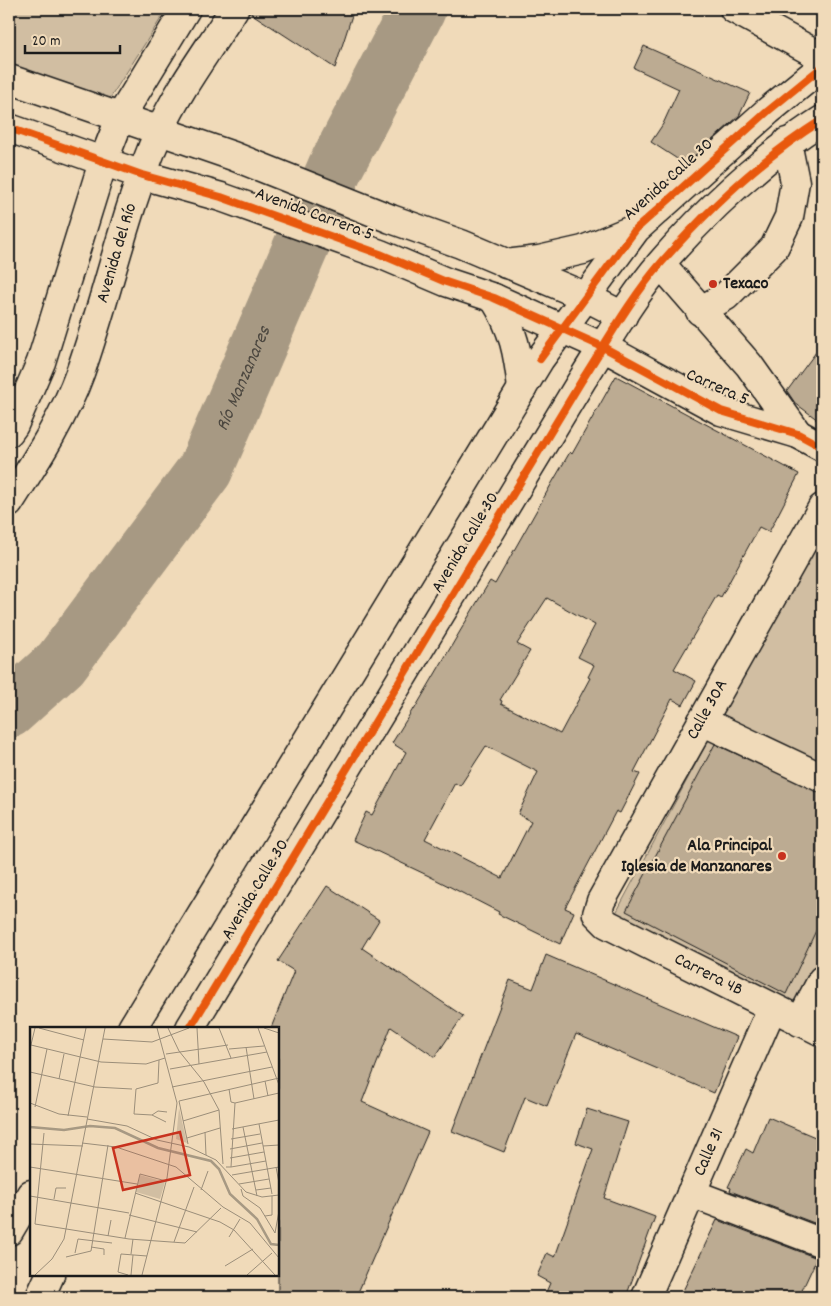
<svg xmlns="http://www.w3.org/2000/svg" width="831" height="1306" viewBox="0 0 831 1306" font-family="Dekko,sans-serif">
<rect width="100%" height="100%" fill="#f0dab9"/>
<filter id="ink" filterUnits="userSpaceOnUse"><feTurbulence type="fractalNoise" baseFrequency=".02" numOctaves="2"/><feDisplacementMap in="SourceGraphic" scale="10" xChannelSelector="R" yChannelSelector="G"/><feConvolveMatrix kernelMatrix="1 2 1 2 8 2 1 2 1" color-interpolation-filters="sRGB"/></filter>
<g filter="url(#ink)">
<g fill="#d1bea2" stroke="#766d5f">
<path d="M9,9H167L107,103L9,69Z"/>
<path d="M822,527V1018L616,913Z"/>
</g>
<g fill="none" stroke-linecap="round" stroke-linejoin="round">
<path stroke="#a79983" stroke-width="56" id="s1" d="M9,710L61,663L205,470L335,168L418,9"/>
</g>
<g fill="#bcab92" stroke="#1c1c1c" fill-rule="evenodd">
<path d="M249,9H354L335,68L249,12Z"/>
<path d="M644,46L750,93L739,116L711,141L708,140L702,149L685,164L651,142L663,124L679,89L634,68Z"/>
<path d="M822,344V423L795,403L787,391Z"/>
<path d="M616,376L799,474L769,532L759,527L721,597L717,595L674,669L696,681L683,705L672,699L634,772L640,774L620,813L616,811L565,908L574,912L560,944L498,914L499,912L429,876L353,840L366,812L372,815L406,752L392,743L413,709L414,710L476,604L490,581L495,584L552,483L570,452L572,454ZM547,598L595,625L578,657L594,665L588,677L590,678L560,734L501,704L502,701L500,700L530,651L517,644ZM486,746L538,772L518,814L531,821L502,878L425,839L455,783L460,786Z"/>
<path d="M715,744L822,793V918L786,994L626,911Z"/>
<path d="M327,886L379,920L362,948L463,1016L435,1057L391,1027L362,1102L428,1132L356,1297H278V1028H271L294,971L278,961Z"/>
<path d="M546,955L737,1037L714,1093L576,1034L547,1106L525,1097L504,1152L452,1131L510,980L533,989Z"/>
<path d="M587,1109L628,1122L604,1198L655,1217L626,1297H544L550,1283L537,1276L547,1253L555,1257L593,1149L576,1143Z"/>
<path d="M768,1117L822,1140V1226L730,1191L731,1188L728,1187L746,1149L753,1153Z"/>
<path d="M717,1220L817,1258L799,1297H680Z"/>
</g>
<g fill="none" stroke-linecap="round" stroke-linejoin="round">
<g stroke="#1c1c1c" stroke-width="31">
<g id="minor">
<path d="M734,9L822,57"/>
<path d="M9,79L233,156L391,219L461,244L584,296L623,316"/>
<path d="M9,128L142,175L221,197L380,254L446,282L494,298L603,347L721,411L798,434L822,447"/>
<path d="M661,264L749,365L798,434"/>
<path d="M700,311L726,296L774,248L789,217L795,182L787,142"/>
<path id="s2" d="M822,508L601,901L597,914L607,924L822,1032"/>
<path d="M702,721L822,778"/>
<path d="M800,1022L822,980"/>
<path d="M691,1193L822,1243"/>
<path id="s3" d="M646,1297L772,1008"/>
</g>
</g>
<g stroke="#1c1c1c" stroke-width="31">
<g id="major">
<path d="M506,264L539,260L583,250L634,229"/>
<path d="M494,298C514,330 518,353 522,389"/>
<path d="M9,432L14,425L41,362L103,162L121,116L186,9"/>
<path id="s4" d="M9,503C35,462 63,420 80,373C108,294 125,209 159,132C179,88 209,49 234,9"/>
<path d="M132,1028L540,359L636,229L768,111L822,67"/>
<path d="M190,1028L582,380C607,341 631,298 661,263C708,209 762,158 822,120"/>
<path d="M9,1231L31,1194"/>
<path d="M40,1297L50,1275"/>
</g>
</g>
<use href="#minor" stroke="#f0dab9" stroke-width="28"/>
<use href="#major" stroke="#f0dab9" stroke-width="28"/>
<g stroke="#f0dab9" stroke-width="11">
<g id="cycleway">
<path d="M9,128L142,175L221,197L380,254L446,282L494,298L603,347L721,411L798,434L822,447"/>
<path d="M540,359L636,229L768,111L822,67"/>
<path d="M190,1028L582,380C607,341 631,298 661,263C708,209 762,158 822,120"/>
</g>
</g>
<use href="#cycleway" stroke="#e8590c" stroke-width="8"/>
</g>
</g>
<g fill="#c8321e" stroke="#f0dab9" stroke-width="2">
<circle cx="713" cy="284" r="5"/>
<circle cx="782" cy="856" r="5"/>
</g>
<g text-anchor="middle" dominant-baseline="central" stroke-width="4.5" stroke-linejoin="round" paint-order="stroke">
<g font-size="18" fill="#1c1c1c" stroke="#f0dab9">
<text transform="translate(669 180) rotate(-42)">Avenida Calle 30</text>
<text transform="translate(314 215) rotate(20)">Avenida Carrera 5</text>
<text stroke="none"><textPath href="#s4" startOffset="274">Avenida del Río</textPath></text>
<text transform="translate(717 388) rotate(24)">Carrera 5</text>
<text transform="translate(466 543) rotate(-59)">Avenida Calle 30</text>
<text transform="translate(708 710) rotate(-61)">Calle 30A</text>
<text transform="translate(256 890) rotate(-59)">Avenida Calle 30</text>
<text stroke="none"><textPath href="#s2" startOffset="592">Carrera 4B</textPath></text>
<text stroke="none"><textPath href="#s3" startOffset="158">Calle 31</textPath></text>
</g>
<g font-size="18" font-weight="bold" fill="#1c1c1c" stroke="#f0dab9" text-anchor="start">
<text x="723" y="284">Texaco</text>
<text x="772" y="846" text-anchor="end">Ala Principal<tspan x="772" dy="21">Iglesia de Manzanares</tspan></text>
</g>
<g font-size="19" font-style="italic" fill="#4d4840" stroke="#f0dab9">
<text stroke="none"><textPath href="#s1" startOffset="410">Río Manzanares</textPath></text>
</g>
</g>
<g transform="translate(30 1027)">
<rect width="249" height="249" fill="#f0dab9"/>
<path d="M149,81L157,116L146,112ZM110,148L135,155L130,172L106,165Z" fill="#d1bea2"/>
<path fill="none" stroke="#a79983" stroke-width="2.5" d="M0,100L34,103L60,99L85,101L128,121L181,134L189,142L200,167L227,192L241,217L249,218"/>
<path fill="none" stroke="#9b8e7a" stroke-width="1" d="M9,1L54,13M138,1L149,24L174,55L189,83L193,137M167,1L169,37M189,1L201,31M228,1L249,58M234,1L249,6M73,12L122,15L159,1M1,18L71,35L116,37L135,31M216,20L224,72M0,22L5,1M199,22L234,19M136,27L198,18M129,33L128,56L106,62L104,87L122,88L136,95M140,42L237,25M0,45L65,60L102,62M29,52L34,27M235,54L238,69M142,60L242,40M199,62L201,75L205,76L249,66M149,74L249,51M149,74L158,117M0,76L29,87L57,90M5,80L17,22M122,88L128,84L137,85M38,89L56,1M57,92L97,99L127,113L159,120L186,133L216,165L232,170L249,168M153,94L189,83M229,97L242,167M213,100L227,169M202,102L249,93M175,105L176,128M14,106L5,197L99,212L155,216L191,181M157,111L190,101M201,112L230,107M52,116L86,120L146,140L193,180L220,196L249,231M0,117L53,119M233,119L249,118M200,122L232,116M200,131L234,125M0,140L107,157M196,140H201L205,76M201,140L236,134M246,140L249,156M202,148L249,140M209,157L239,152M211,162L213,169L230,181L245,206L249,184M171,163L178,144M226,163L241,161M105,166L190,195L204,203L245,248M0,169L99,186M24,172L26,161H36M99,188L167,205M235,189L242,188V169M78,209L81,193M199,210L210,192M95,211L110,147L136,154M144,215L164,160M61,220L74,222V228M45,226L48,212L82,216M101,227L103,212M36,230L61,224L78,118M195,239L223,222M5,248L22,232L34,212L75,1M98,248L88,245L91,227L117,229M101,248L103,228M112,248L137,151L147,76L127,1M217,248L242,226"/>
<path fill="#c8321e" fill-opacity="0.15" stroke="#c8321e" stroke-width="2.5" d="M150,105L160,148L93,163L83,121Z"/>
<rect width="249" height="249" fill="none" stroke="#1c1c1c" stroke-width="2.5"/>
</g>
<rect width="831" height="1306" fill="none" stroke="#f0dab9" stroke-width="30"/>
<rect x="15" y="15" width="801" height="1276" fill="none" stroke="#1c1c1c" stroke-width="2" filter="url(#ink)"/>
<path d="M25 45v8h95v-8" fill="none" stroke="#1c1c1c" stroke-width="2.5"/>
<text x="32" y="45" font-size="15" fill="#1c1c1c" stroke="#f0dab9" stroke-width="4" paint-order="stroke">20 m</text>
</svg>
